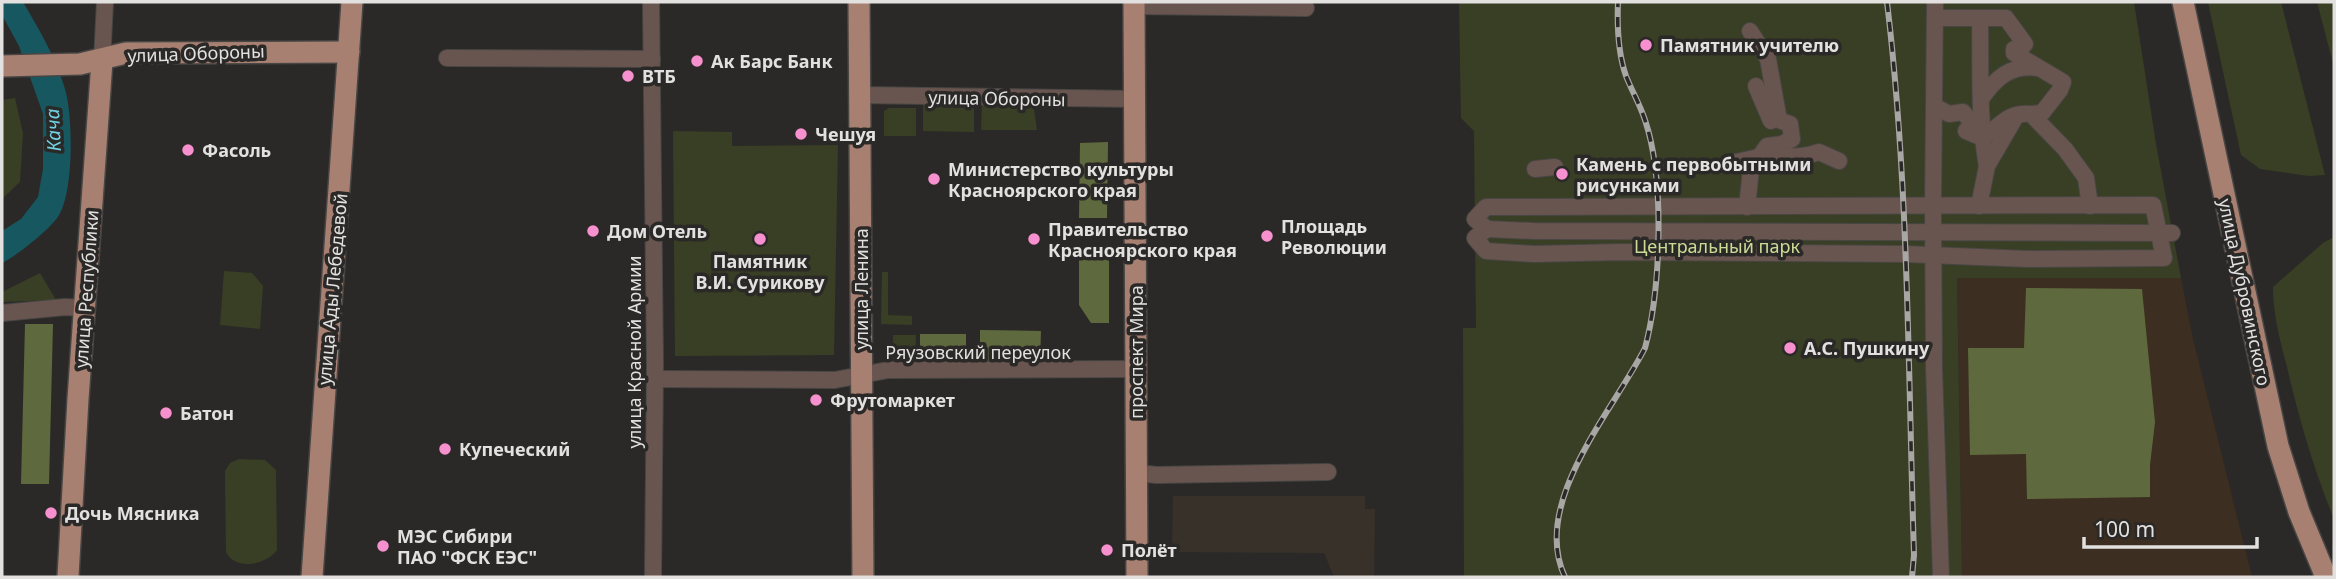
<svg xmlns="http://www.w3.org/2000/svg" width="2336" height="579" viewBox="0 0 2336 579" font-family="'Noto Sans',sans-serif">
<rect width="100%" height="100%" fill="#2b2927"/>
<path fill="#37312a" d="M1173,496H1365V509H1375L1374,577H1334L1324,553L1172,552Z"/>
<path fill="#3c2e21" d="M1957,278H2181L2193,339L2252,577H1962Z"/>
<g fill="#393f24">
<path d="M1459,2H2134L2156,144L2181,278H1957L1962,577H1464L1463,328H1476L1474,131L1461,118Z"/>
<path d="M2208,2H2281L2325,175L2309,176L2260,169L2241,155Z"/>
<path d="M2317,2H2334V67Z"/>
<path d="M15,98L23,133L20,182L2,199V100Z"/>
<path d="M923,103H968L974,108V132L923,131Z"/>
<path d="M982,104H1028L1034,109L1037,130H981Z"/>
<path d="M889,108H916V136H884V111Z"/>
<path d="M673,131L732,132V146L838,145L834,355L675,356Z"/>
<path d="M2334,237V519C2314,470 2299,419 2287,367C2280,340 2273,315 2273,287L2323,243Z"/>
<path d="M224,271L252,273L263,286L260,329L220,325Z"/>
<path d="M882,272H888V315L912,316V325L881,324Z"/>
<path d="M40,273L56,300L2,302V292Z"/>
<path d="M893,335H916L915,363H893Z"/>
<path d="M239,459L265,460L276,470L277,550C266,565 235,571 226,552L225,471L230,463Z"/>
</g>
<g fill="#5f693e">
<path d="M1108,142L1107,218H1079L1080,143Z"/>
<path d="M1079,247H1109V323H1091L1079,305Z"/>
<path d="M2026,288L2142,289L2155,422L2150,465V497L2027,499L2026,454L1970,455L1968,348H2024Z"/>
<path d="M25,324H53L49,484H21Z"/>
<path d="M980,330L1041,331L1040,362H980Z"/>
<rect x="920" y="334" width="46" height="27"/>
</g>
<path fill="#175760" d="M2,2H23C39,29 56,58 65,89C73,116 74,190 59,215C52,228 15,257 2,263V231L21,219L38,197L43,169V114L19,46L2,15Z"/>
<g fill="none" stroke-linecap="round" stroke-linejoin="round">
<g stroke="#484644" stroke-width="18">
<g id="minor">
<path d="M651,2L655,366L653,577"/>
<path d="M1935,2L1933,206L1934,368L1941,577"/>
<path d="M1134,6L1306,8"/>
<path d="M1936,18H2006L2025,44L2020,49H2014V53L2063,82L2060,90L2042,113L2031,114"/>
<path d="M1980,18C1981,68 1978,117 1987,166"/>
<path d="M1750,31L1768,59L1779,120L1790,124L1792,139L1782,144L1767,146L1760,156"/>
<path d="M447,58L652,59"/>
<path d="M102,61L105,2"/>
<path d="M1756,86L1771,121"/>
<path d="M859,95L1135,99"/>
<path d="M1981,99C1995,79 2010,64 2038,68"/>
<path d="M1936,107L1949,114L1963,112L1972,123L1966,131L1982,138C2001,126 2006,112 2031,114L2065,149L2086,178L2090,206"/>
<path d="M1730,163C1740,162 1753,157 1763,157C1782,155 1801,159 1819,152L1839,161"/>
<path d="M1535,169L1555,167"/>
<path d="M2153,205L2164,258L2028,259L1905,254L1622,252L1534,254L1486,251L1475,238L1487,229L1475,219L1486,207Z"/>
<path d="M1979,206L1987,166L2015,118"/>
<path d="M1747,207L1752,160"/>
<path d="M1487,229L1534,231L2172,233"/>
<path d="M2,313L65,307L84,308"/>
<path d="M654,379L835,380L888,370L1136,369"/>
<path d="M1137,473L1157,475L1328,472"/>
</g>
</g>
<g stroke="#484644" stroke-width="24">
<g id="major">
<path d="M859,2L863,577"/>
<path d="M1134,2L1137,577"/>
<path d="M2183,2L2278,446L2299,512L2326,577"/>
<path d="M2,66L80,64L126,53L349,52"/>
<path d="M68,577L78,399L102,61"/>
<path d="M312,577L352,2"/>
</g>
</g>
<use href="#minor" stroke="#69554f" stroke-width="16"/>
<use href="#major" stroke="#a88072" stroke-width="21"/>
<g stroke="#a9a7a5" stroke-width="6">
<g id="rail">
<path d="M1887,2C1909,185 1908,371 1914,555L1912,577"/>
<path d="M1565,577C1530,503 1613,411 1645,348C1661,288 1665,179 1645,120C1640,105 1632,91 1626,76C1618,53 1617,26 1618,2"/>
</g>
</g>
<use href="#rail" stroke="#2b2927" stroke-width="3.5" stroke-dasharray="10" stroke-linecap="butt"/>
</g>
<g fill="#f790ce" stroke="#2b2927" stroke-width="2.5">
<circle cx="1646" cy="45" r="7"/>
<circle cx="697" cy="61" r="7"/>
<circle cx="628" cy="76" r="7"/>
<circle cx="801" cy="134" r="7"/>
<circle cx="188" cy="150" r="7"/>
<circle cx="1562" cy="174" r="7"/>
<circle cx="934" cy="179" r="7"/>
<circle cx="593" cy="231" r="7"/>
<circle cx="1267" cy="236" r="7"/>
<circle cx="760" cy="239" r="7"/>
<circle cx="1034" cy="239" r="7"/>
<circle cx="1790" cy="348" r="7"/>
<circle cx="816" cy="400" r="7"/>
<circle cx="166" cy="413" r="7"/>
<circle cx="445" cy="449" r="7"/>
<circle cx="51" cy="513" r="7"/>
<circle cx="383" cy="546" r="7"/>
<circle cx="1107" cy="550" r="7"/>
</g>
<g text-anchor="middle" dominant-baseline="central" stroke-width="7" stroke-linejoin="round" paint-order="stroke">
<g font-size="18" font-weight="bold" fill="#e2e1df" stroke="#2b2927" text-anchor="start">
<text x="1660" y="45">Памятник учителю</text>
<text x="711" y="61">Ак Барс Банк</text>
<text x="642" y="76">ВТБ</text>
<text x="815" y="134">Чешуя</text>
<text x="202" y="150">Фасоль</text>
<text x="1576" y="164">Камень с первобытными<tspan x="1576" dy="21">рисунками</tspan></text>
<text x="948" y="169">Министерство культуры<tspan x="948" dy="21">Красноярского края</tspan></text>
<text x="1281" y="226">Площадь<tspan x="1281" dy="21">Революции</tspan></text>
<text x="1048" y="229">Правительство<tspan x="1048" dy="21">Красноярского края</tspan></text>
<text x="607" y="231">Дом Отель</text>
<text x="760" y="261" text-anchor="middle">Памятник<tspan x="760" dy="21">В.И. Сурикову</tspan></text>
<text x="1804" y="348">А.С. Пушкину</text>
<text x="830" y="400">Фрутомаркет</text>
<text x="180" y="413">Батон</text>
<text x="459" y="449">Купеческий</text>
<text x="65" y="513">Дочь Мясника</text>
<text x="397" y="536">МЭС Сибири<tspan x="397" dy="21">ПАО "ФСК ЕЭС"</tspan></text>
<text x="1121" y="550">Полёт</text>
</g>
<g font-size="18" fill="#e2e1df" stroke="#2b2927">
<text transform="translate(196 53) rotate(-2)">улица Обороны</text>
<text transform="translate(997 98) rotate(1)">улица Обороны</text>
<text transform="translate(86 289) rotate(-86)">улица Республики</text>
<text transform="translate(332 289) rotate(-85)">улица Ады Лебедевой</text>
<text transform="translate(861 289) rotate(-90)">улица Ленина</text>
<text transform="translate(2245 292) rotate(78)">улица Дубровинского</text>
<text transform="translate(634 352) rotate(-90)">улица Красной Армии</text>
<text x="978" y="352">Ряузовский переулок</text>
<text transform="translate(1136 352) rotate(-90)">проспект Мира</text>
</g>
<g font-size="18" fill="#cbdb95" stroke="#2b2927">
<text x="1717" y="246">Центральный парк</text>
</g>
<g font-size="19" font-style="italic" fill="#70d0e0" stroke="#2b2927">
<text transform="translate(53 130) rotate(-93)">Кача</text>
</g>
</g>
<rect width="2336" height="579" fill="none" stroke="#e2e1df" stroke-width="7"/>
<path d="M2084 537v10h173v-10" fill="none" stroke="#e2e1df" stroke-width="3.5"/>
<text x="2094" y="537" font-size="21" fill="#e2e1df" stroke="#2b2927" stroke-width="5" paint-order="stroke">100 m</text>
</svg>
